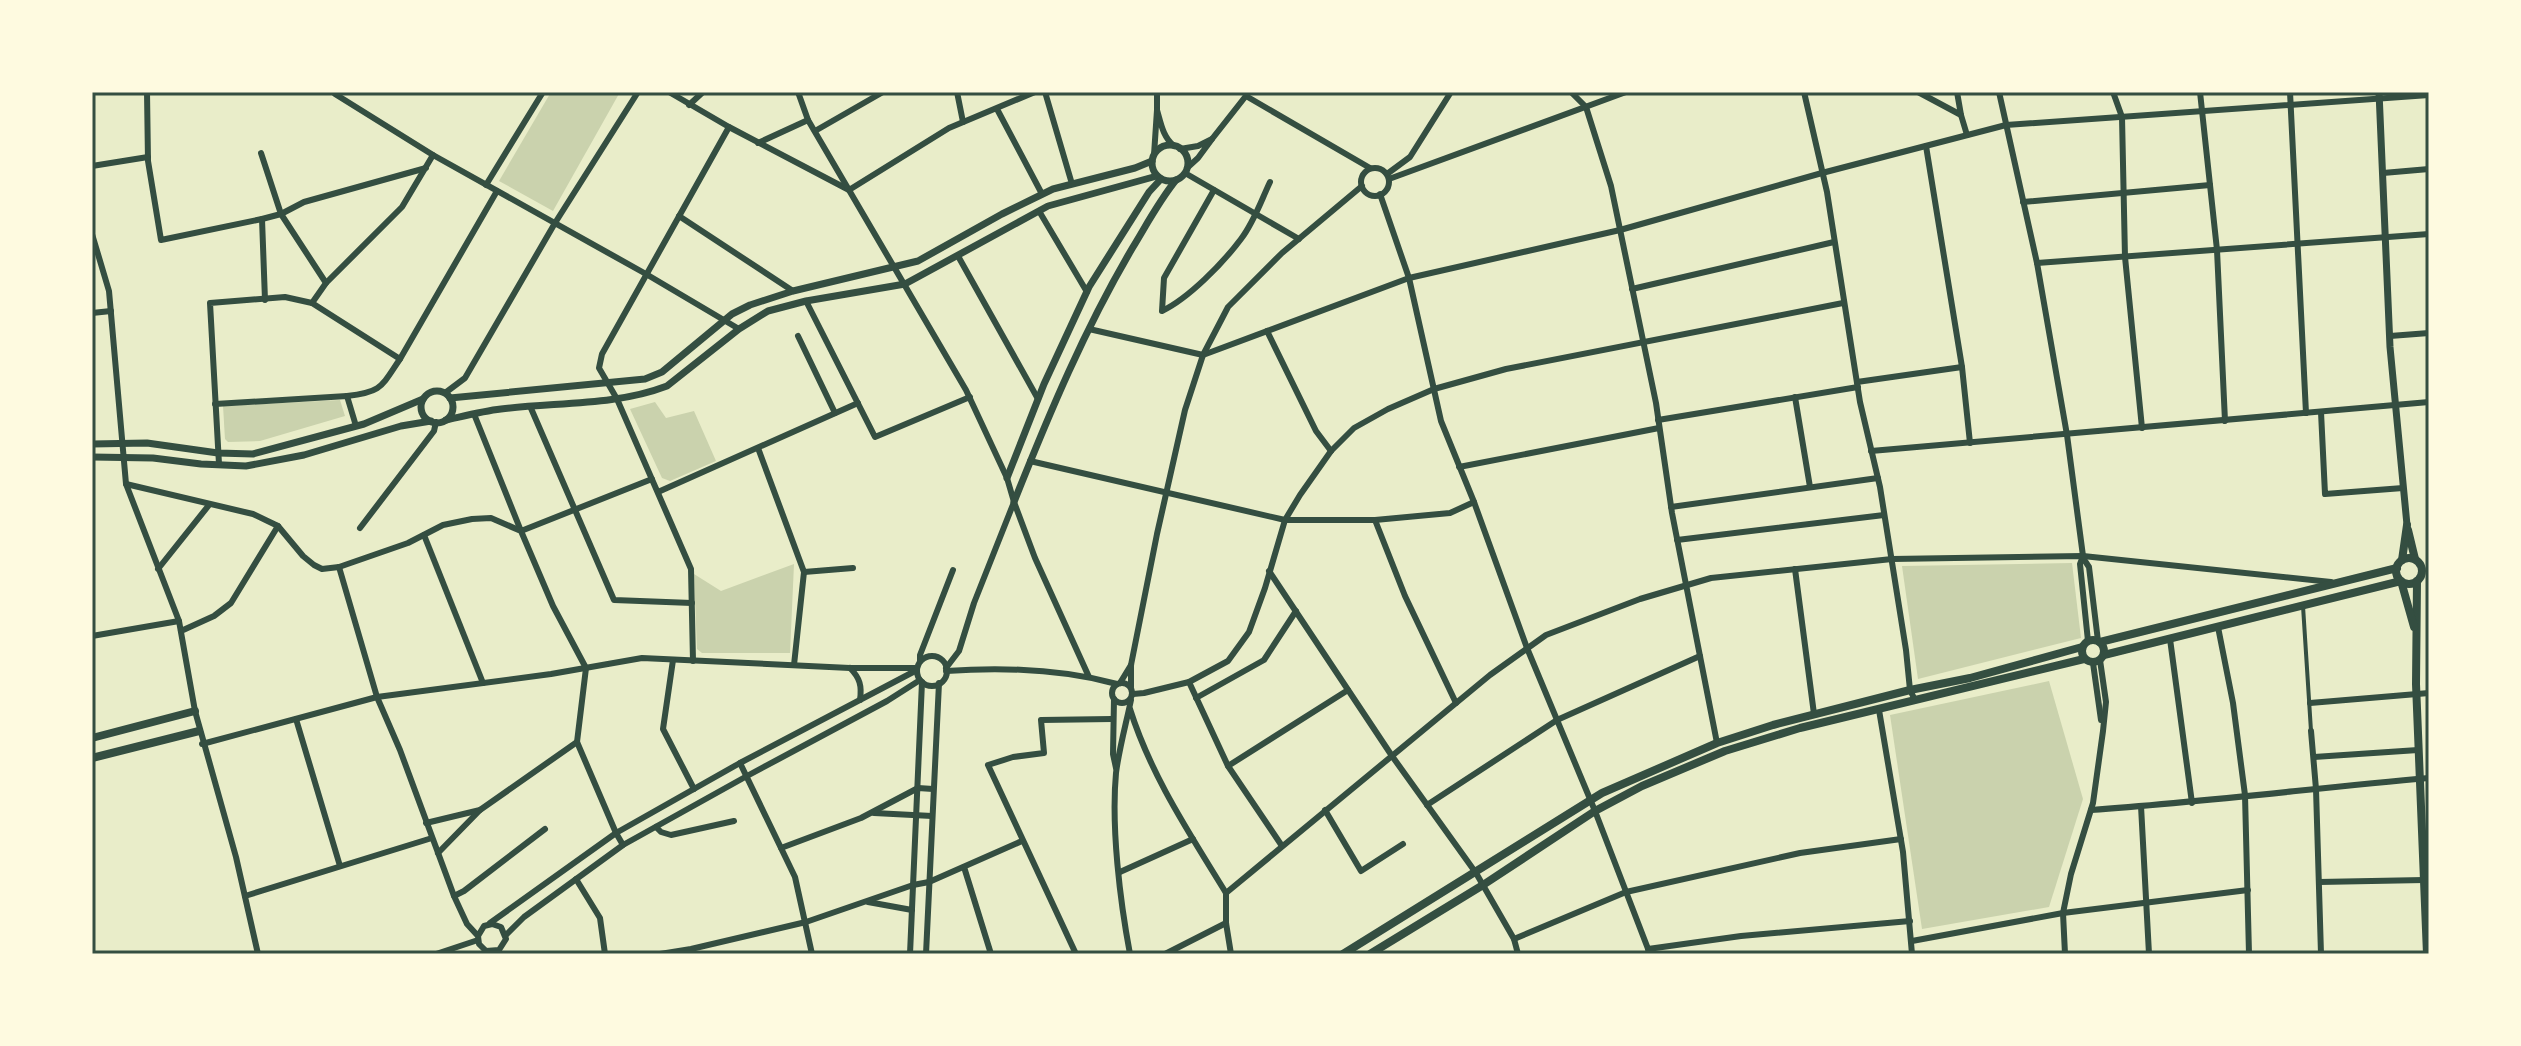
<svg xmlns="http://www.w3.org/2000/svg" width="2521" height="1046" viewBox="0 0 2521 1046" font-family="'DM Sans',sans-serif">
<rect width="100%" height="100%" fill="#e9edc9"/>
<g fill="#cad2ad">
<path d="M551,92H620L553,211L499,181Z"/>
<path d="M340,400L345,416L260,441L228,442L225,439L223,406Z"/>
<path d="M655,402L666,418L694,411L716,461L670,481L662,478L630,409Z"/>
<path d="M2072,563L2081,638L1918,679L1902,566Z"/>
<path d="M794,564L790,653H702L697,649L694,574L721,591Z"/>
<path d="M2049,681L2083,799L2049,907L1922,929L1890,715Z"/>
</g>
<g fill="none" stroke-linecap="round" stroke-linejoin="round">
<path stroke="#344e41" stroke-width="4" d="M2303,606L2311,731"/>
<g stroke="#344e41" stroke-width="6">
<path d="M147,92L148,161L161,240L262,219L281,214L304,202L426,168"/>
<path d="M669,92L729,127L849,190L949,128L1035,92"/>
<path d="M798,92L808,120L966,390L1007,478L1014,502L1035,558L1089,677"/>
<path d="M957,92L963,122"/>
<path d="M1045,92L1072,184"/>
<path d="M1157,92V110"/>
<path d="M1571,92L1586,107L1611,186L1656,403L1672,513L1717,743"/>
<path d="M1804,92L1827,192L1860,402L1880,487L1906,650L1910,690L1915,700"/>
<path d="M1918,92L1961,115L1967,135"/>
<path d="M1957,92L1961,115"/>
<path d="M1999,92L2037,263L2067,435L2083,556L2080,564L2088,641"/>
<path d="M2113,92L2122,117L2125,257L2142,428"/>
<path d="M2200,92L2217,250L2225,421"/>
<path d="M2290,92L2306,413"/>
<path d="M1246,96L1370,168"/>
<path d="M689,105L703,92"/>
<path d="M997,109L1042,194"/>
<path d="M815,131L883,92"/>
<path d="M1212,139L1249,92"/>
<path d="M758,143L808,120"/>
<path d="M1926,146L1962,367L1970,443"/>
<path d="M1180,149L1198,146L1212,139L1198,158L1187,168"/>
<path d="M433,155L646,274L739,329"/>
<path d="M1154,155L1157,110C1161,124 1163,137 1174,146"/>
<path d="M92,166L148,157"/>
<circle cx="1375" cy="182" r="14"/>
<path d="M1185,173L1299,239"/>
<path d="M2383,173L2429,169"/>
<path d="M1387,174L1410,157L1451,92"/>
<path d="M1389,179L1626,92"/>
<path d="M486,185L543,92"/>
<path d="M1214,190L1164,278L1162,311C1189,298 1223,263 1241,239C1254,222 1261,201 1270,182"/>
<path d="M1380,194L1409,278L1441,421L1474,502L1527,648L1595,811L1650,954"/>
<path d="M2023,202L2210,185"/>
<path d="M1039,211L1087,292"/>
<path d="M679,216L793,291"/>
<path d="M262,219L265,300"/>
<path d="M92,234L109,291L126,484L179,621L195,711L236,857L258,954"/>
<path d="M958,256L1038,399"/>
<path d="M2037,263L2429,234"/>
<path d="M326,283L402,207L433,155L335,94"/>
<path d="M1632,289L1834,242"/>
<path d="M806,301L875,437L970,397"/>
<path d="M312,303L400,359L497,191"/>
<path d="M92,313L111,311"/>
<path d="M1089,329L1203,355L1409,278L1620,230L1822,173L2006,125L2429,95"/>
<path d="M1267,331L1316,431L1331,451"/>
<path d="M798,336L835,413"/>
<path d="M2390,336L2429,333"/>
<path d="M1857,382L1962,367"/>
<path d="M445,393L465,378L555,223L638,92"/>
<path d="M347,396C382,392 381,387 400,359"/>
<path d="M1795,397L1810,487"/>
<path d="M215,404L347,396L356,426"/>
<path d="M530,406L614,600L692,603"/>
<path d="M2321,412L2325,494L2403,488"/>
<path d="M474,414L521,531L652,479"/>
<path d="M1658,420L1858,387"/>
<path d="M758,448L804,572L794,665"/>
<path d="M1871,451L2429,402"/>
<path d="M1030,461L1285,520H1375L1450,513L1474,502"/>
<path d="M219,464L210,303L285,297L312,303L326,283L281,214L261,153"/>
<path d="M1459,467L1659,428"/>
<path d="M126,484L253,514L278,526L303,556L314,565L322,569L339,567L408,543L443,525L472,519L491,518L521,531L553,606L586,668L577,742L616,833L623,845"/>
<path d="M658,492L858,403"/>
<path d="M1671,507L1878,478"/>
<path d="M1375,520L1405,596L1456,703"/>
<path d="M360,528L434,431L436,422"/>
<path d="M424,535L483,683"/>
<path d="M1677,540L1884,515"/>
<path d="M2083,558L2089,567L2098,641"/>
<path d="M339,567L377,697L551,674L642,658L850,668H917"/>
<path d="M158,569L209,505"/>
<path d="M1795,569L1814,714"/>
<path d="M1269,571L1392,756L1476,873L1514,939L1518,954"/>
<path d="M804,572L853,568"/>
<path d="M2218,627L2233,703L2245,795L2249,954"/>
<path d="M181,631L214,616L231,603L278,526"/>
<path d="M92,636L179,621"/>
<path d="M2170,639L2192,803"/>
<circle cx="932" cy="671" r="15"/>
<path d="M673,660L663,729L694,789"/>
<path d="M693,661L691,569L617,399L599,368L602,354L729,127"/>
<path d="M920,661V655L953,570"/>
<path d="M2093,663L2101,720"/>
<path d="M850,668C860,678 862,686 860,700"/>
<path d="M946,668L959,651L974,603L1014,502"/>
<path d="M946,671C1003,667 1062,669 1117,684"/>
<path d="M1189,682L1228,766L1282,846"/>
<circle cx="1122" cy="693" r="10"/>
<path d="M1120,683L1131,665"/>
<path d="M1131,687V665L1157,534L1185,410L1203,355L1228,307L1282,253L1362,186"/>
<path d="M1133,694L1144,693L1189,682L1228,661L1249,632L1265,588L1285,520L1300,495L1331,451L1354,428L1388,409L1434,389L1506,369L1843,303"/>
<path d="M1196,698L1264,660L1296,611"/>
<path d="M1114,699L1113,754L1116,768"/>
<path d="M2310,703L2429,693"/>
<path d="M1130,709C1151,776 1190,834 1226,893"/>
<path d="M1879,710L1903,852L1912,954"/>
<path d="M296,719L340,866"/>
<path d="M2311,731L2316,789L2321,954"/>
<path d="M202,744L377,697L400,750L454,896L467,924L478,936L479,944L486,951L499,950L506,939L501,927L492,924L484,926L478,936"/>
<path d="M2314,757L2418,750"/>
<path d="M740,763L795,877L812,954"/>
<path d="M1228,766L1348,690"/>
<path d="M1427,805L1557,720L1700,656"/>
<path d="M2141,806L2149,954"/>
<path d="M1325,810L1361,871L1403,844"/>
<path d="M2091,810C2204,802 2316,788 2429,778"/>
<path d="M874,813L932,816"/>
<path d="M426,823L480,810L577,742"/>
<path d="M656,827L661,832L671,835L734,821"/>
<path d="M781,848L861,818L918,788L933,789"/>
<path d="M438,853L480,810"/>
<path d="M964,867L991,954"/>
<path d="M1120,872L1193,839"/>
<path d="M576,879L600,918L605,954"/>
<path d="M2319,882L2424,880"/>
<path d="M1226,893L1490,675L1546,635L1640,599L1711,578L1892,559L2083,556L2331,582"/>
<path d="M1226,893V923L1231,954"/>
<path d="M245,896L432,838"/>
<path d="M454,896L464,891L545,829"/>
<path d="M868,902L912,910"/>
<path d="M490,923L616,833L740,763L917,670"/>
<path d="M506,935L524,917L623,845L747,776L887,701L920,680"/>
<path d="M1514,939L1626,892L1800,853L1901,839"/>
<path d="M1912,941L2063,913L2248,890"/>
<path d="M1648,949L1741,936L1910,921"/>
<path d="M436,954L478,940"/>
<path d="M660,954L691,949L806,922L913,885L929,882L1022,841"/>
<path d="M910,954L922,682"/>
<path d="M926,954L939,683"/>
<path d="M1076,954L988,765L1013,757L1044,753L1041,720L1112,719"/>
<path d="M1130,954C1120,901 1111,827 1116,773C1119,749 1126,724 1131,700"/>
<path d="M1165,954L1226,923"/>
<path d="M2065,954L2063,913L2071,874L2093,803L2103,731L2106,702L2100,660"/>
</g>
<g stroke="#344e41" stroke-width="7">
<path d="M2379,92L2390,347L2407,525"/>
<circle cx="1170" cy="163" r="18"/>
<circle cx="437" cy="407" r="16"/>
<path d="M450,398L645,379L662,372L732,314L750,305L793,291L918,261L1002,214L1053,189L1135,168L1152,161"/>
<path d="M446,420C464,416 483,411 501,409C556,402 615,406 667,386L739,329L768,311L806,301L905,284L1048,206L1157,176"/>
<path d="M92,444L147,443L218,453L253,454L364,424L423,399"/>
<path d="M92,457L153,458L201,464L246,466L304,455L401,426L431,421"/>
<path d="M1007,478L1044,384L1089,287L1149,192L1161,179"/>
<path d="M1014,502C1049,414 1085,328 1133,247C1147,224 1159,201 1176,180"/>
</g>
<g stroke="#344e41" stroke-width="8">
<path d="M2408,530L2415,559"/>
<circle cx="2409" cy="571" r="13"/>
<path d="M2402,560L2407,525"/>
<path d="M2417,581L2416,684L2427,954"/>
<circle cx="2093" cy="651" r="11"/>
<path d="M2100,642L2397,568"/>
<path d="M2104,655L2401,581L2414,627"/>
<path d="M92,738L195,711"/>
<path d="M92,758L199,731"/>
<path d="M1343,954L1602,793L1717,743L1773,725L1910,690L1970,678L2082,647"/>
<path d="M1370,954L1483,885L1595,811L1642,786L1725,751L1800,728L2084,659"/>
</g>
</g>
<rect width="2521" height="1046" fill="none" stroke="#fefae0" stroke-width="188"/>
<rect x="94" y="94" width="2333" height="858" fill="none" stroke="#344e41" stroke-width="3"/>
</svg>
